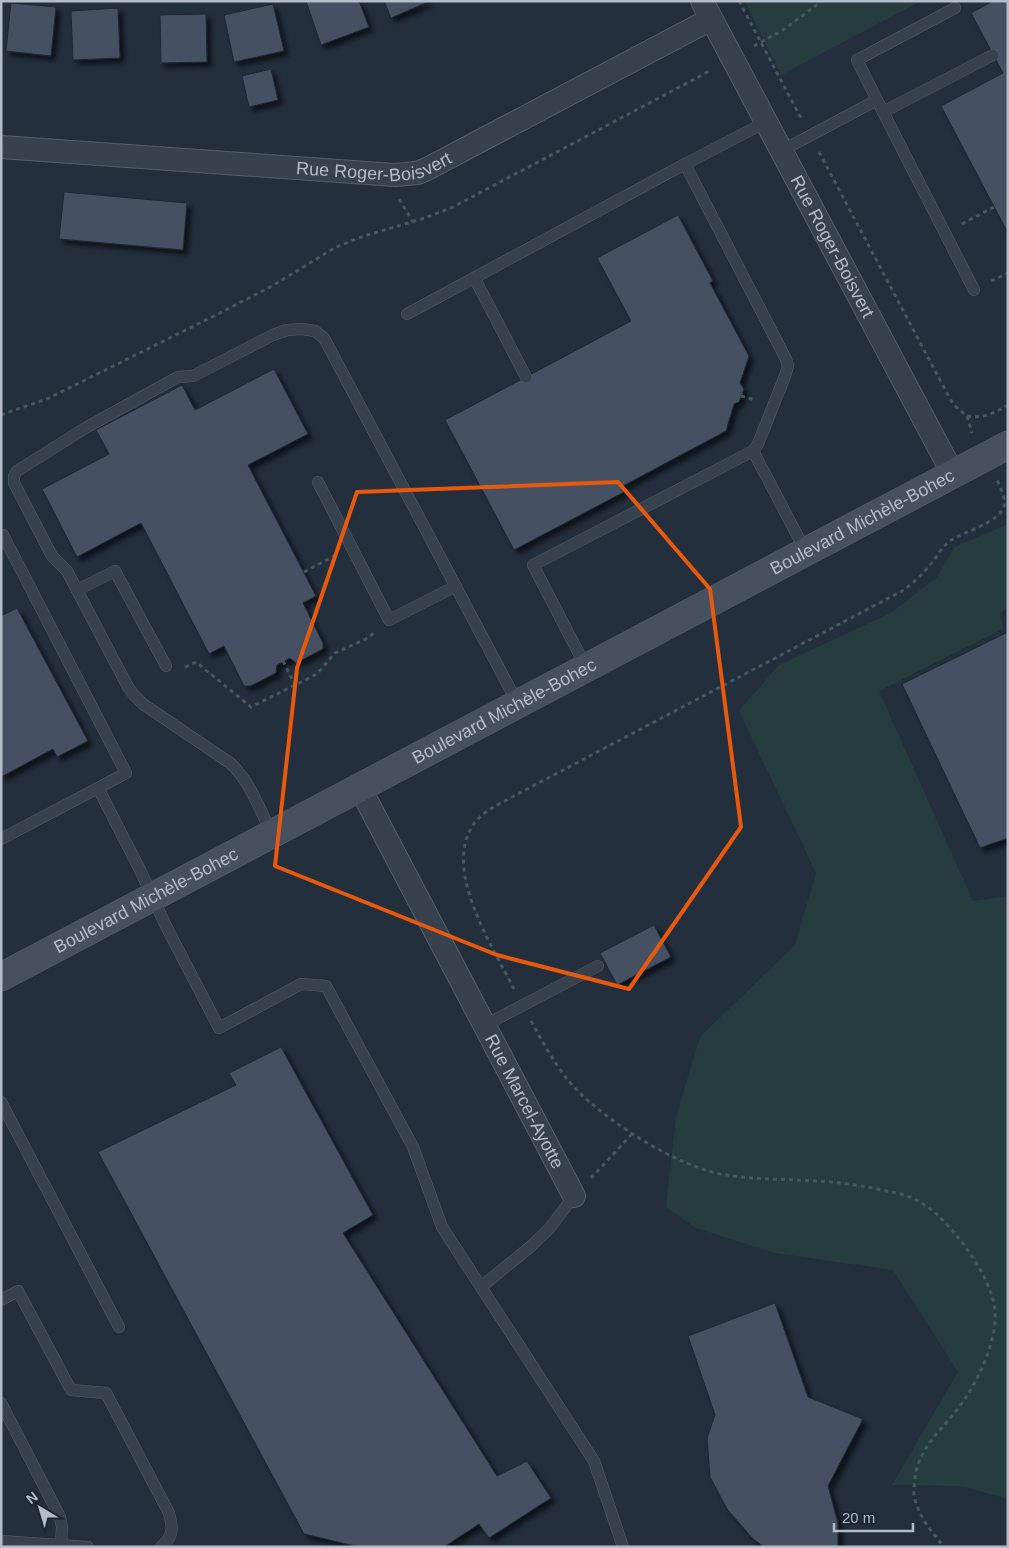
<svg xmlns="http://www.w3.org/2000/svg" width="1009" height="1548" viewBox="0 0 1009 1548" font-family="Arial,sans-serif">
<defs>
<filter id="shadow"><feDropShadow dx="4.5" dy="4.5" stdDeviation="2.5" flood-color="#0009"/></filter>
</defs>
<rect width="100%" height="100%" fill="#242f3e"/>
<g fill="#263c3f">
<path d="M745,1H921L781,75Z"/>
<path d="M1008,524V608L1000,613L1003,629L879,691L973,901L1008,896V1499L960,1486L892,1485L958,1372L893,1270L775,1253L696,1228L666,1207L676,1117L700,1037L795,945L816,873L739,711L779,665L891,613L937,577L955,547Z"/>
</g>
<g fill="#455162" stroke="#1f2835" filter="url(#shadow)">
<path d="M306,1H359L369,27L321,45Z"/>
<path d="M384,1H430L391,18Z"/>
<path d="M993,1H1008V233L941,106L1003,73L971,13Z"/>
<path d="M11,3L56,7L51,56L6,51Z"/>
<path d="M273,4L284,51L234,62L224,15Z"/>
<path d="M118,8L120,58L73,60L71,11Z"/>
<path d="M206,14L207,62L161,63L160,15Z"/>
<path d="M271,69L278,100L249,107L242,76Z"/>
<path d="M64,192L187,203L183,250L59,239Z"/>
<path d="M678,215L713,281L710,283L749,356L740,383L744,389L739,402L734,404L726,431L621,487L624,492L514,550L445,420L631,321L597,258Z"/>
<path d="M274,369L308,434L248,465L316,596L303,603L323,643V649L296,663L290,658L277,665L276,673L251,686H244L224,646L209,654L141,523L77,557L42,489L109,454L96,430L182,385L195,410Z"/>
<path d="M17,608L88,741L57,757L53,749L1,777V616Z"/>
<path d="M1008,632V838L980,848L902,684Z"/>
<path d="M654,925L671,957L617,985L600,953Z"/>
<path d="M281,1047L373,1215L343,1233L497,1476L527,1461L551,1498L489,1538L479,1524L444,1547H359L304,1534L98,1152L236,1085L229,1073Z"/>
<path d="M775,1303L808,1397L863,1419L828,1486L838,1523V1547H764L753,1539L727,1509L710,1477L707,1438L715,1415L688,1336Z"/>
</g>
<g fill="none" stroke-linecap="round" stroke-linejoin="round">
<g stroke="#565f6c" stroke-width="12">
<g id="lane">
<path d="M877,100L857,60L955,8"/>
<path d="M883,112L993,55"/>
<path d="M781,151L877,100L974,290"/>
<path d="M475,279L526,377"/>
<path d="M407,314L685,164"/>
<path d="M753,451L806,552"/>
<path d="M318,482L389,620L456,586"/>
<path d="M1,536L3,535L126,773L98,788"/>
<path d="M77,590L67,571L52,556L14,483V476L17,471L87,427L178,377L193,376L273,335L287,330L302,329L315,331L324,338L518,704"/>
<path d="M166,666L115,571L77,590L128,687L134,695L143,704L230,763C250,781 260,810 272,834"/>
<path d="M587,669L533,565L753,451L758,444L785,376L788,366L786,359L685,164L766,122"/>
<path d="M1,839L98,788L140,870L166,926L219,1028L301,984L326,986L413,1147L442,1227L594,1461L623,1547"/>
<path d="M485,1025L598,966"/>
<path d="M1,1102L119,1327"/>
<path d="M481,1287L530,1247L549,1229L574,1196"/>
<path d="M1,1300L18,1291L71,1390L106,1393L169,1513C173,1528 174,1536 161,1547"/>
<path d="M1,1403L60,1517L62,1527L61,1545"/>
<path d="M1,1541L88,1547"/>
</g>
</g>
<g stroke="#565f6c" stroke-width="24">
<g id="street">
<path id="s1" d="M702,1L953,474"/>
<path id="s2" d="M1,147L395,175L417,173L427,169L711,19"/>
<path id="s3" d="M360,788L574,1196"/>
</g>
</g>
<g stroke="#565f6c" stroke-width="29">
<g id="secondary">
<path id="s4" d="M1,977L1008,445"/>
</g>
</g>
<g stroke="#44595c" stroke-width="3" stroke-dasharray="4 4" stroke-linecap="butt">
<path d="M739,1L802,120"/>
<path d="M754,46L783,30L822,1"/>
<path d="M819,152L949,397L954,405L967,416L972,433"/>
<path d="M399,199L413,222"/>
<path d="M962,224L994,207"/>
<path d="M991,281L1008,273"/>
<path d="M741,396L755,400"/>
<path d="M1,415L49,398L218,314L272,286L336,247L364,236L425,218L453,207L689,82L711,70"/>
<path d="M967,416C983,419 994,413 1008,405"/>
<path d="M304,572L334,556"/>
<path d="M283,661L295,685"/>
<path d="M185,667L196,662L251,707L317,674L335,653L368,638L375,632"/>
<path d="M514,989C492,945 434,858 482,815C486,811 491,809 495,806L902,591C912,584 922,575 930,565C938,556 942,545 953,539C966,531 1000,522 1004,506C1006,498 1000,487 997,480"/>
<path d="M531,1021C542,1041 553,1061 567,1079C598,1117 679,1169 727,1175C757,1180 787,1179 817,1181C837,1182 858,1185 877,1189C890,1192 903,1193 914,1199C931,1207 945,1221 956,1235C972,1254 993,1286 995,1311C997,1341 979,1379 962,1403C945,1428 919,1445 915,1478C915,1483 913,1490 914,1495C918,1516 931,1531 944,1547"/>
<path d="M591,1178L633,1133"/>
</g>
<use href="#lane" stroke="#38414e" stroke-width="11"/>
<use href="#street" stroke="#38414e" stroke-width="22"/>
<use href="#secondary" stroke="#465061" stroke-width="28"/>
</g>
<path fill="none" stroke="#e8590c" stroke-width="4" stroke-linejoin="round" d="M618,482L710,589L741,827L629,989L497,955L275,866L297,668L357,492Z"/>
<g text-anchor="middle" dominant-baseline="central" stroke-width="5" stroke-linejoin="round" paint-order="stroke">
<g font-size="18" fill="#b4bcc9" stroke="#1d2633">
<text stroke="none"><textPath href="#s2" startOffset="375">Rue Roger-Boisvert</textPath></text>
<text stroke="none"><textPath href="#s1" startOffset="278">Rue Roger-Boisvert</textPath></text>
<text stroke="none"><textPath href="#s4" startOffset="974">Boulevard Michèle-Bohec</textPath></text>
<text stroke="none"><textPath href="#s4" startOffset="569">Boulevard Michèle-Bohec</textPath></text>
<text stroke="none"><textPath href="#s4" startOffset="164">Boulevard Michèle-Bohec</textPath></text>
<text stroke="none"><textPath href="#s3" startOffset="354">Rue Marcel-Ayotte</textPath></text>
</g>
</g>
<rect width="1009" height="1548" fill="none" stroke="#b4bcc9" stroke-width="5"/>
<g transform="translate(40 1508) rotate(322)" stroke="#1d2633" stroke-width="4" paint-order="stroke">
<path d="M0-4L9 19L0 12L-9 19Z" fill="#b4bcc9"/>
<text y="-8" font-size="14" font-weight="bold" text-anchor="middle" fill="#b4bcc9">N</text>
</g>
<path d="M834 1523v8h79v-8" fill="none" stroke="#b4bcc9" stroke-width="2.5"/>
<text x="842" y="1523" font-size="15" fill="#b4bcc9" stroke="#1d2633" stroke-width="4" paint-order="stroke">20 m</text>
</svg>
